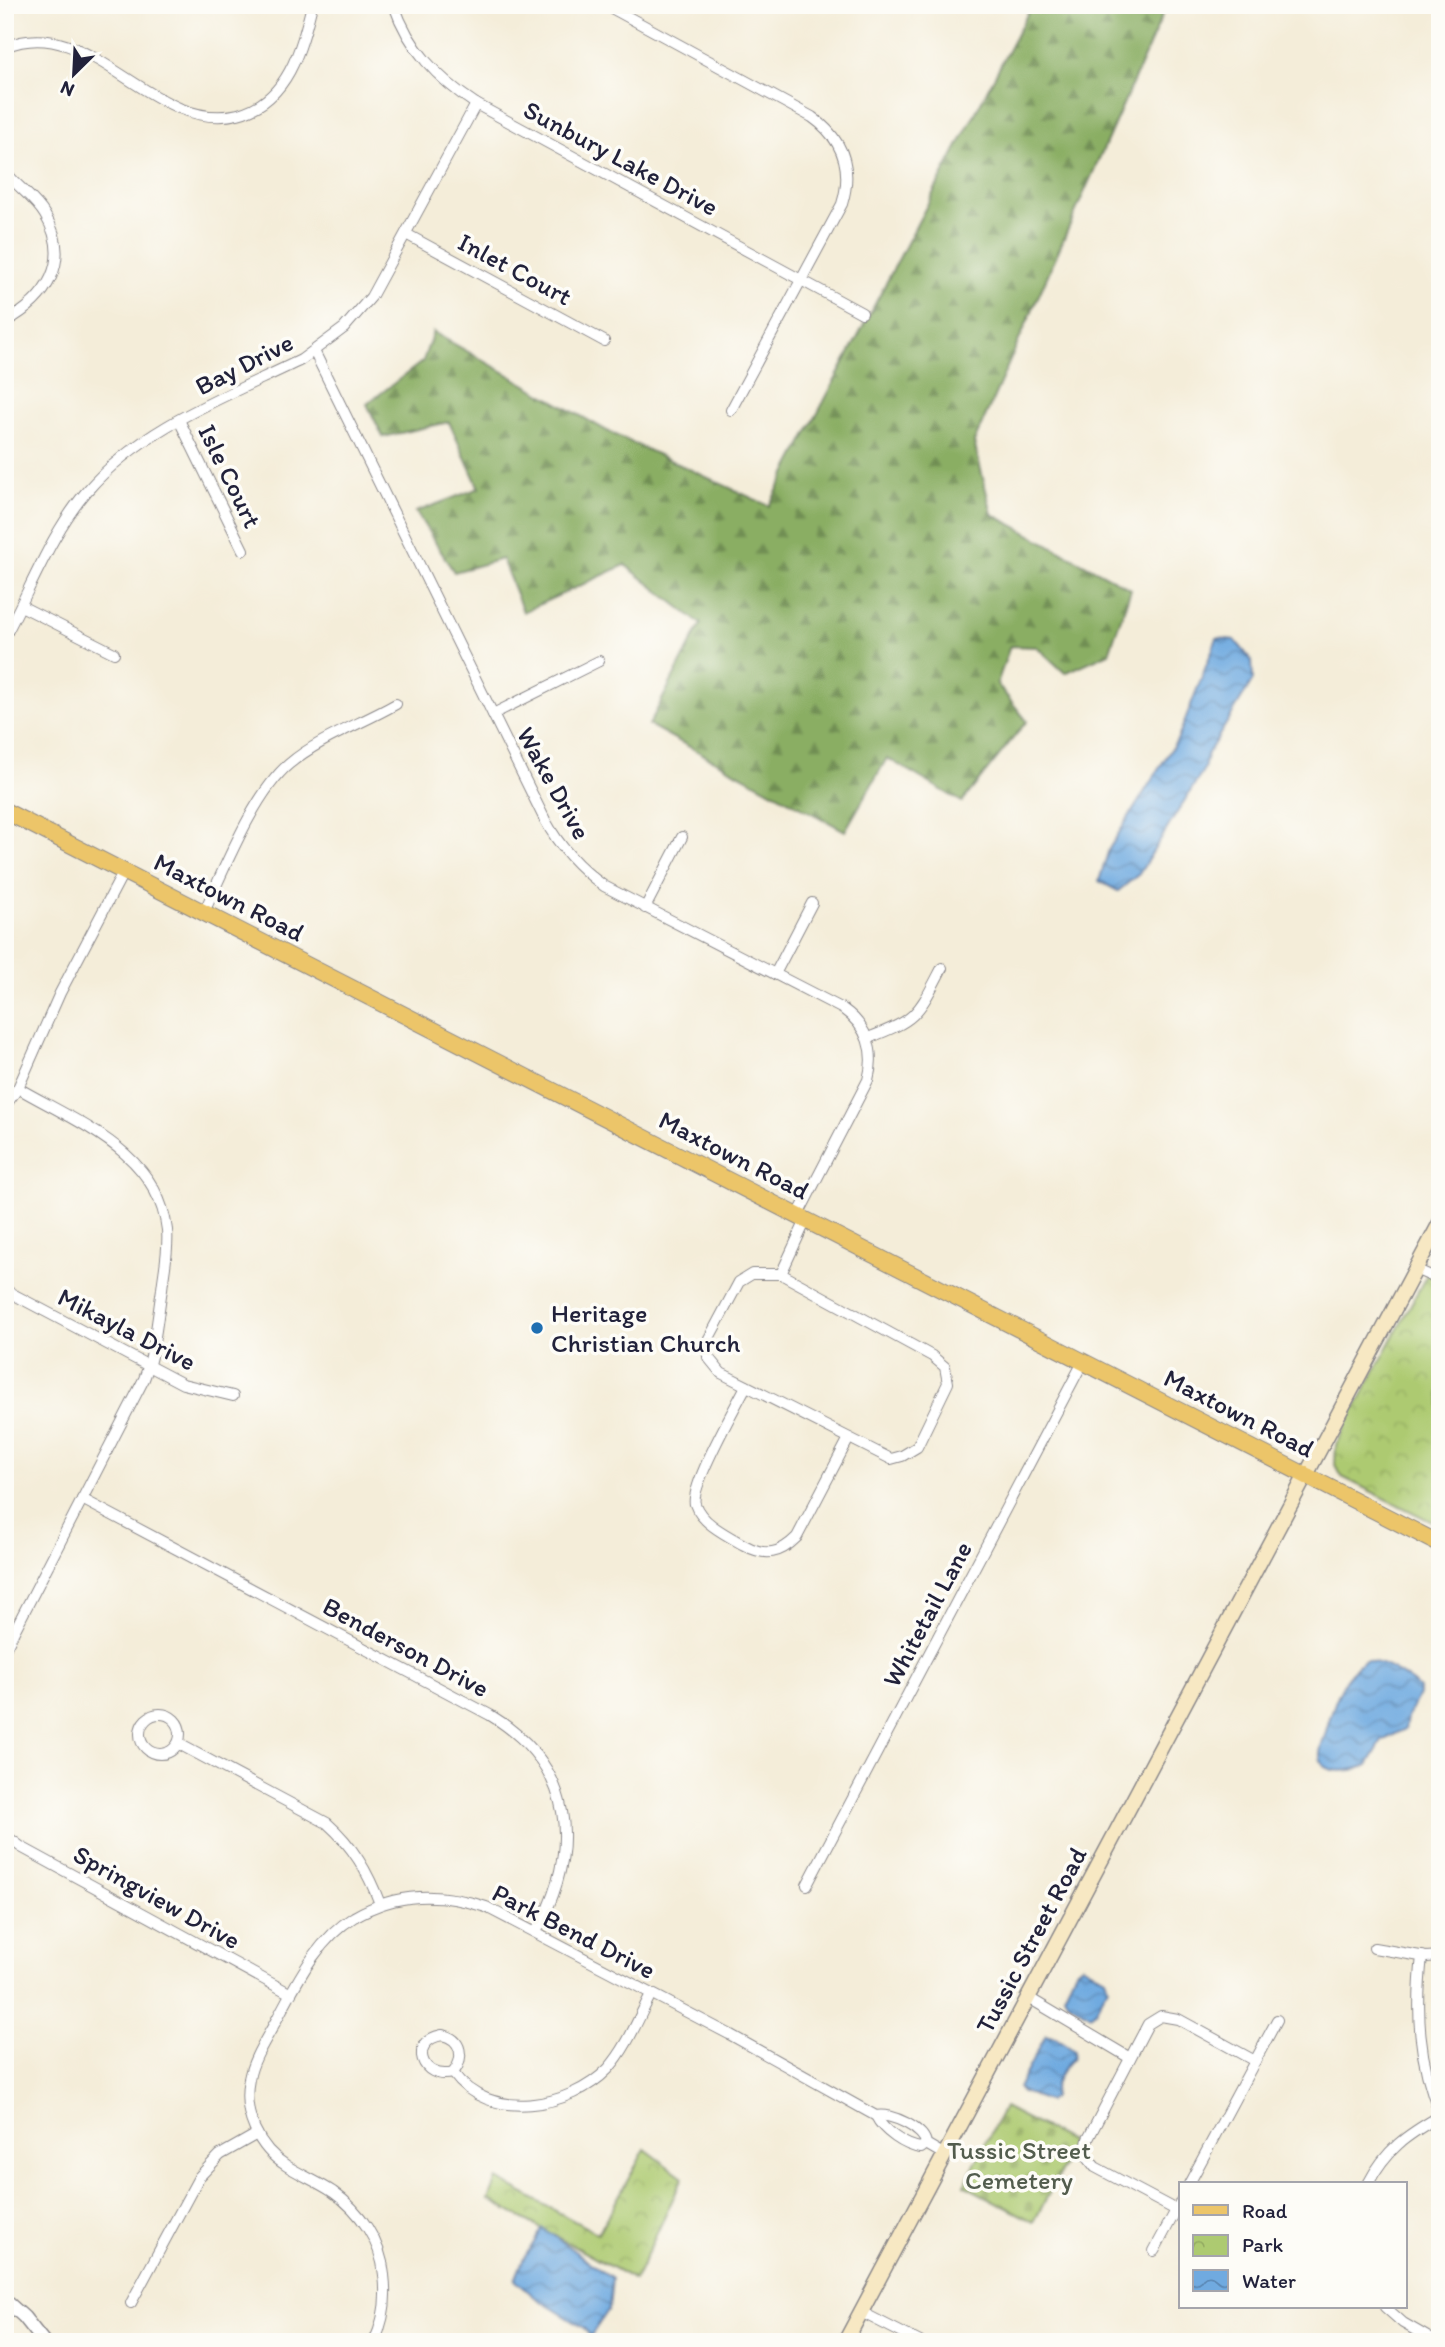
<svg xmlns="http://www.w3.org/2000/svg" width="1445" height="2347" viewBox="0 0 1445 2347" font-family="Itim,sans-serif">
<defs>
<pattern id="forest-firs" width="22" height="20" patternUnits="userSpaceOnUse" patternTransform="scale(1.75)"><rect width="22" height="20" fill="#8aae63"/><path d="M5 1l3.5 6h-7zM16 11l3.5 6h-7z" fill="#708d53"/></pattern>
<pattern id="cemetery-stones" width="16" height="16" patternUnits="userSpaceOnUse" patternTransform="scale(1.75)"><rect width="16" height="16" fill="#adca71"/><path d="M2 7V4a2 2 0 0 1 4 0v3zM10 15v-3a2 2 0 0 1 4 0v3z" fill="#95ad63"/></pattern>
<pattern id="park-crowns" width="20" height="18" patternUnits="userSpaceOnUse" patternTransform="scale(1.75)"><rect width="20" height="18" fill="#adca71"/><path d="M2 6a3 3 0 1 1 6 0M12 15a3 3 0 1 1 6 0" fill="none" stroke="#95ad63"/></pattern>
<pattern id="water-waves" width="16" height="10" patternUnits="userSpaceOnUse" patternTransform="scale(1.75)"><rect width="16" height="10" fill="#70aae0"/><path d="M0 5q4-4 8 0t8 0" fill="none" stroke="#5c8ab7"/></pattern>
</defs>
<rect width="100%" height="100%" fill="#fdfcf7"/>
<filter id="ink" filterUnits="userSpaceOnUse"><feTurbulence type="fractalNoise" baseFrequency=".0143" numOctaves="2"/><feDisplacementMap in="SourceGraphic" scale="14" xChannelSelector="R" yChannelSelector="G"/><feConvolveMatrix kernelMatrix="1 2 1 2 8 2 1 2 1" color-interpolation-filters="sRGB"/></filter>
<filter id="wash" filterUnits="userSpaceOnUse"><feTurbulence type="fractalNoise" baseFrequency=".00686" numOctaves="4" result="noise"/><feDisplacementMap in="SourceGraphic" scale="28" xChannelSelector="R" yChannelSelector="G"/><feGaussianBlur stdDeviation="1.57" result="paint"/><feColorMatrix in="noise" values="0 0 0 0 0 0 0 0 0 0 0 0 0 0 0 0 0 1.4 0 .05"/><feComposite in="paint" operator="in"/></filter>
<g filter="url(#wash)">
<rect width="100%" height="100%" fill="#f4edd9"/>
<path fill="url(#forest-firs)" stroke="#56684f" stroke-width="2" d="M1032,5H1167L974,442L992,514L1131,589L1109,653L1065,673L1037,647L1010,646L997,684L1027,721L962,802L887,758L845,831L649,725L701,624L625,565L523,612L502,559L454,572L416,512L479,488L449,422L383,437L367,404L423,361L433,332L611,433L769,506Z"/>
<path fill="url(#cemetery-stones)" stroke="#687656" stroke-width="2" d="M1004,2107L1075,2144L1034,2222L964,2185Z"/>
<g fill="url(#park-crowns)" stroke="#687656" stroke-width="2">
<path d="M1440,1250V1526L1342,1477L1335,1465L1336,1444Z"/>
<path d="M645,2149L683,2177L635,2280L489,2200L497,2179L598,2234Z"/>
</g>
<g fill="url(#water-waves)" stroke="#49668e" stroke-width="2">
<path d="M1217,638L1235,640L1252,661L1253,680L1207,755L1204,769L1139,874L1118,891L1099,881L1109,849L1178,738Z"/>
<path d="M1366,1660C1385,1663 1405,1675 1419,1689V1695L1407,1717L1405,1729L1382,1741L1368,1765C1354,1771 1324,1777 1320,1757C1319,1750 1323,1742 1325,1735C1331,1712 1342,1672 1366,1660Z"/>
<path d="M1082,1965L1105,1978L1108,1987L1095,2011L1090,2015L1068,2002L1064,1995L1076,1970Z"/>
<path d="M1046,2035L1057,2038L1074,2051L1073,2058C1062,2067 1053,2083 1053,2097L1048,2101L1022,2092L1018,2088Z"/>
<path d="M543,2228L612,2279L609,2309L590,2337L584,2328L536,2298L515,2280L523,2260Z"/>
</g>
</g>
<g filter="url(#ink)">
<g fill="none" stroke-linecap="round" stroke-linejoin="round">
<g stroke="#8b888a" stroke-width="12">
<g id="minor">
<path d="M394,5C409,49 438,79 476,104L862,313"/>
<path d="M606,5L812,117C843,139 853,168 842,204L731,410"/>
<path d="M913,5H933"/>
<path d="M5,47C90,10 152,135 238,114C288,101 301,49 312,5"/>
<path d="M5,171C17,187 35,198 45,215C73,261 46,300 5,322"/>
<path d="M406,234L604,341"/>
<path d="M314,351L545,820C560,848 579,868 604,886L843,1009C867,1026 876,1051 868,1080L798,1215"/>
<path d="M179,420L243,550"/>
<path d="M21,606L114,653"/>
<path d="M5,636C31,588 51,533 87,491C142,427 227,396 301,360L344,328L371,297L476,104"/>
<path d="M493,714L599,661"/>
<path d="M645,908L682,837"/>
<path d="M204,912C224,870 254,793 289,764C320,738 361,724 396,704"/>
<path d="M775,974L812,903"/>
<path d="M868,1038C918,1019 918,1014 942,968"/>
<path d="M5,1106L18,1088L60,993L124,871"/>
<path d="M1415,1269L1440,1280"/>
<path d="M781,1274L932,1356L945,1367L948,1383L917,1447L902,1456L891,1459L721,1373L708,1357L707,1342L739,1282L752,1274H781L806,1220"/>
<path d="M5,1290L183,1384L233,1396"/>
<path d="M746,1386C736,1406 690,1486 695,1504C701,1523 728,1536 744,1545C766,1557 780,1554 797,1537L849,1438"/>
<path d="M82,1499L490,1715C576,1767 581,1850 536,1932"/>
<path d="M5,1649L144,1379C155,1351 157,1320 162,1289C164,1270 169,1250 167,1230C158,1152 78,1123 18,1088"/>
<circle cx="160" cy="1734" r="20"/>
<path d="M179,1744L327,1823C353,1846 368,1872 380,1904"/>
<path d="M5,1835L21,1847L291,1994"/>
<path d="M807,1885L1083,1362"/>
<path d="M1374,1948L1426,1957L1440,1956"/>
<path d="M1422,1956C1416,2011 1418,2061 1440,2113"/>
<path d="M1029,1998L1130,2058"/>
<path d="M442,2035C462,2039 465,2058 453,2073C421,2081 408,2041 442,2035Z"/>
<path d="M453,2073C489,2123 570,2108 608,2069C627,2048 638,2019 651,1994"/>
<path d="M876,2116C890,2112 925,2129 926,2144L945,2155"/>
<path d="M1189,2184L1277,2020"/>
<path d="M1368,2184C1386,2149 1407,2135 1440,2116"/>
<path d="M1176,2210L1095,2167L1085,2154L1088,2139L1148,2024L1161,2016L1178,2019L1255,2061"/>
<path d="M1154,2251L1181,2201"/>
<path d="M131,2303L199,2177L220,2155L257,2134"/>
<path d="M1385,2307L1403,2323L1436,2342"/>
<path d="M861,2312L920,2342"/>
<path d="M374,2342C384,2321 387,2298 384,2275C381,2241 360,2211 333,2192C318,2182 301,2175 287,2166C258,2148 242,2113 249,2079C253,2057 268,2037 278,2017C298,1980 317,1940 354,1917C397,1892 440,1892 486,1907L729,2034L876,2116C883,2131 905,2146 921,2148L926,2144"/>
</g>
</g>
<g stroke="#8b888a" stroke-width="15">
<path id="tertiary" d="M5,2300L24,2317L44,2342"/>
</g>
<g stroke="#8b888a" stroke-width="17">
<path id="secondary" d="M845,2342L1440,1223"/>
</g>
<g stroke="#8b888a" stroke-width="18">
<path id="primary" d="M5,811L1440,1544"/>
</g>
<use href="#minor" stroke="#fff" stroke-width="10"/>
<use href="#tertiary" stroke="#fff" stroke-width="12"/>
<use href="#secondary" stroke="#f7e8c3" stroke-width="14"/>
<use href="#primary" stroke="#ecc569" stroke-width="16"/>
</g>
</g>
<circle fill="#1f6fb2" stroke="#fdfcf7" stroke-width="2.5" cx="537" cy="1328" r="7"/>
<g text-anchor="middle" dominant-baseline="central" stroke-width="7" stroke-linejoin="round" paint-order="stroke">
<g font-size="26" fill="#22223b" stroke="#fdfcf7">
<text transform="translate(621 158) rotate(28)">Sunbury Lake Drive</text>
<text transform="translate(515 269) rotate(28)">Inlet Court</text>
<text transform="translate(244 364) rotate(-27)">Bay Drive</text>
<text transform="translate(230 476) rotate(64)">Isle Court</text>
<text transform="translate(554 783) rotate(61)">Wake Drive</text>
<text transform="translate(229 897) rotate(27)">Maxtown Road</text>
<text transform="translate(734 1155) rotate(27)">Maxtown Road</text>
<text transform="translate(127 1329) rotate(27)">Mikayla Drive</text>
<text transform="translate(1239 1413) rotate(27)">Maxtown Road</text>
<text transform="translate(927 1614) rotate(-62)">Whitetail Lane</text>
<text transform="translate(406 1647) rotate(28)">Benderson Drive</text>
<text transform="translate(157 1897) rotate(29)">Springview Drive</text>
<text transform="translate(574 1931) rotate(27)">Park Bend Drive</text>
<text transform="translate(1031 1940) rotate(-62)">Tussic Street Road</text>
</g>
<g font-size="26" fill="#22223b" stroke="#fdfcf7" text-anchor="start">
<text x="551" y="1313">Heritage<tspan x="551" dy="30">Christian Church</tspan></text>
</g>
<g font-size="26" fill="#535d4e" stroke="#fdfcf7">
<text x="1019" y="2150">Tussic Street<tspan x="1019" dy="30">Cemetery</tspan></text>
</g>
</g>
<rect width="1445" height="2347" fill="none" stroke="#fdfcf7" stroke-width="28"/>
<rect x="1179" y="2182" width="228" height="126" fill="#fdfcf7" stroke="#a5a5ac" stroke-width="2"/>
<rect x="1193" y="2205" width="35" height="10" fill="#ecc569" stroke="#a5a5ac" stroke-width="2"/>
<text x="1242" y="2218" font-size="21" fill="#22223b">Road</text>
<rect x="1193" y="2235" width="35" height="21" fill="url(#park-crowns)" stroke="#a5a5ac" stroke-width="2"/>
<text x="1242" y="2252" font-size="21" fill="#22223b">Park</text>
<rect x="1193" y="2270" width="35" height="21" fill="url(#water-waves)" stroke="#a5a5ac" stroke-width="2"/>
<text x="1242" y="2288" font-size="21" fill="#22223b">Water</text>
<g transform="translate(74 74) rotate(204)" stroke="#fdfcf7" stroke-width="5" paint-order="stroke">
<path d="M0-5L12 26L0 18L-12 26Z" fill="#22223b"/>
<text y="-10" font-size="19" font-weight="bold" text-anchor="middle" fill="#22223b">N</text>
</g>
</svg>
